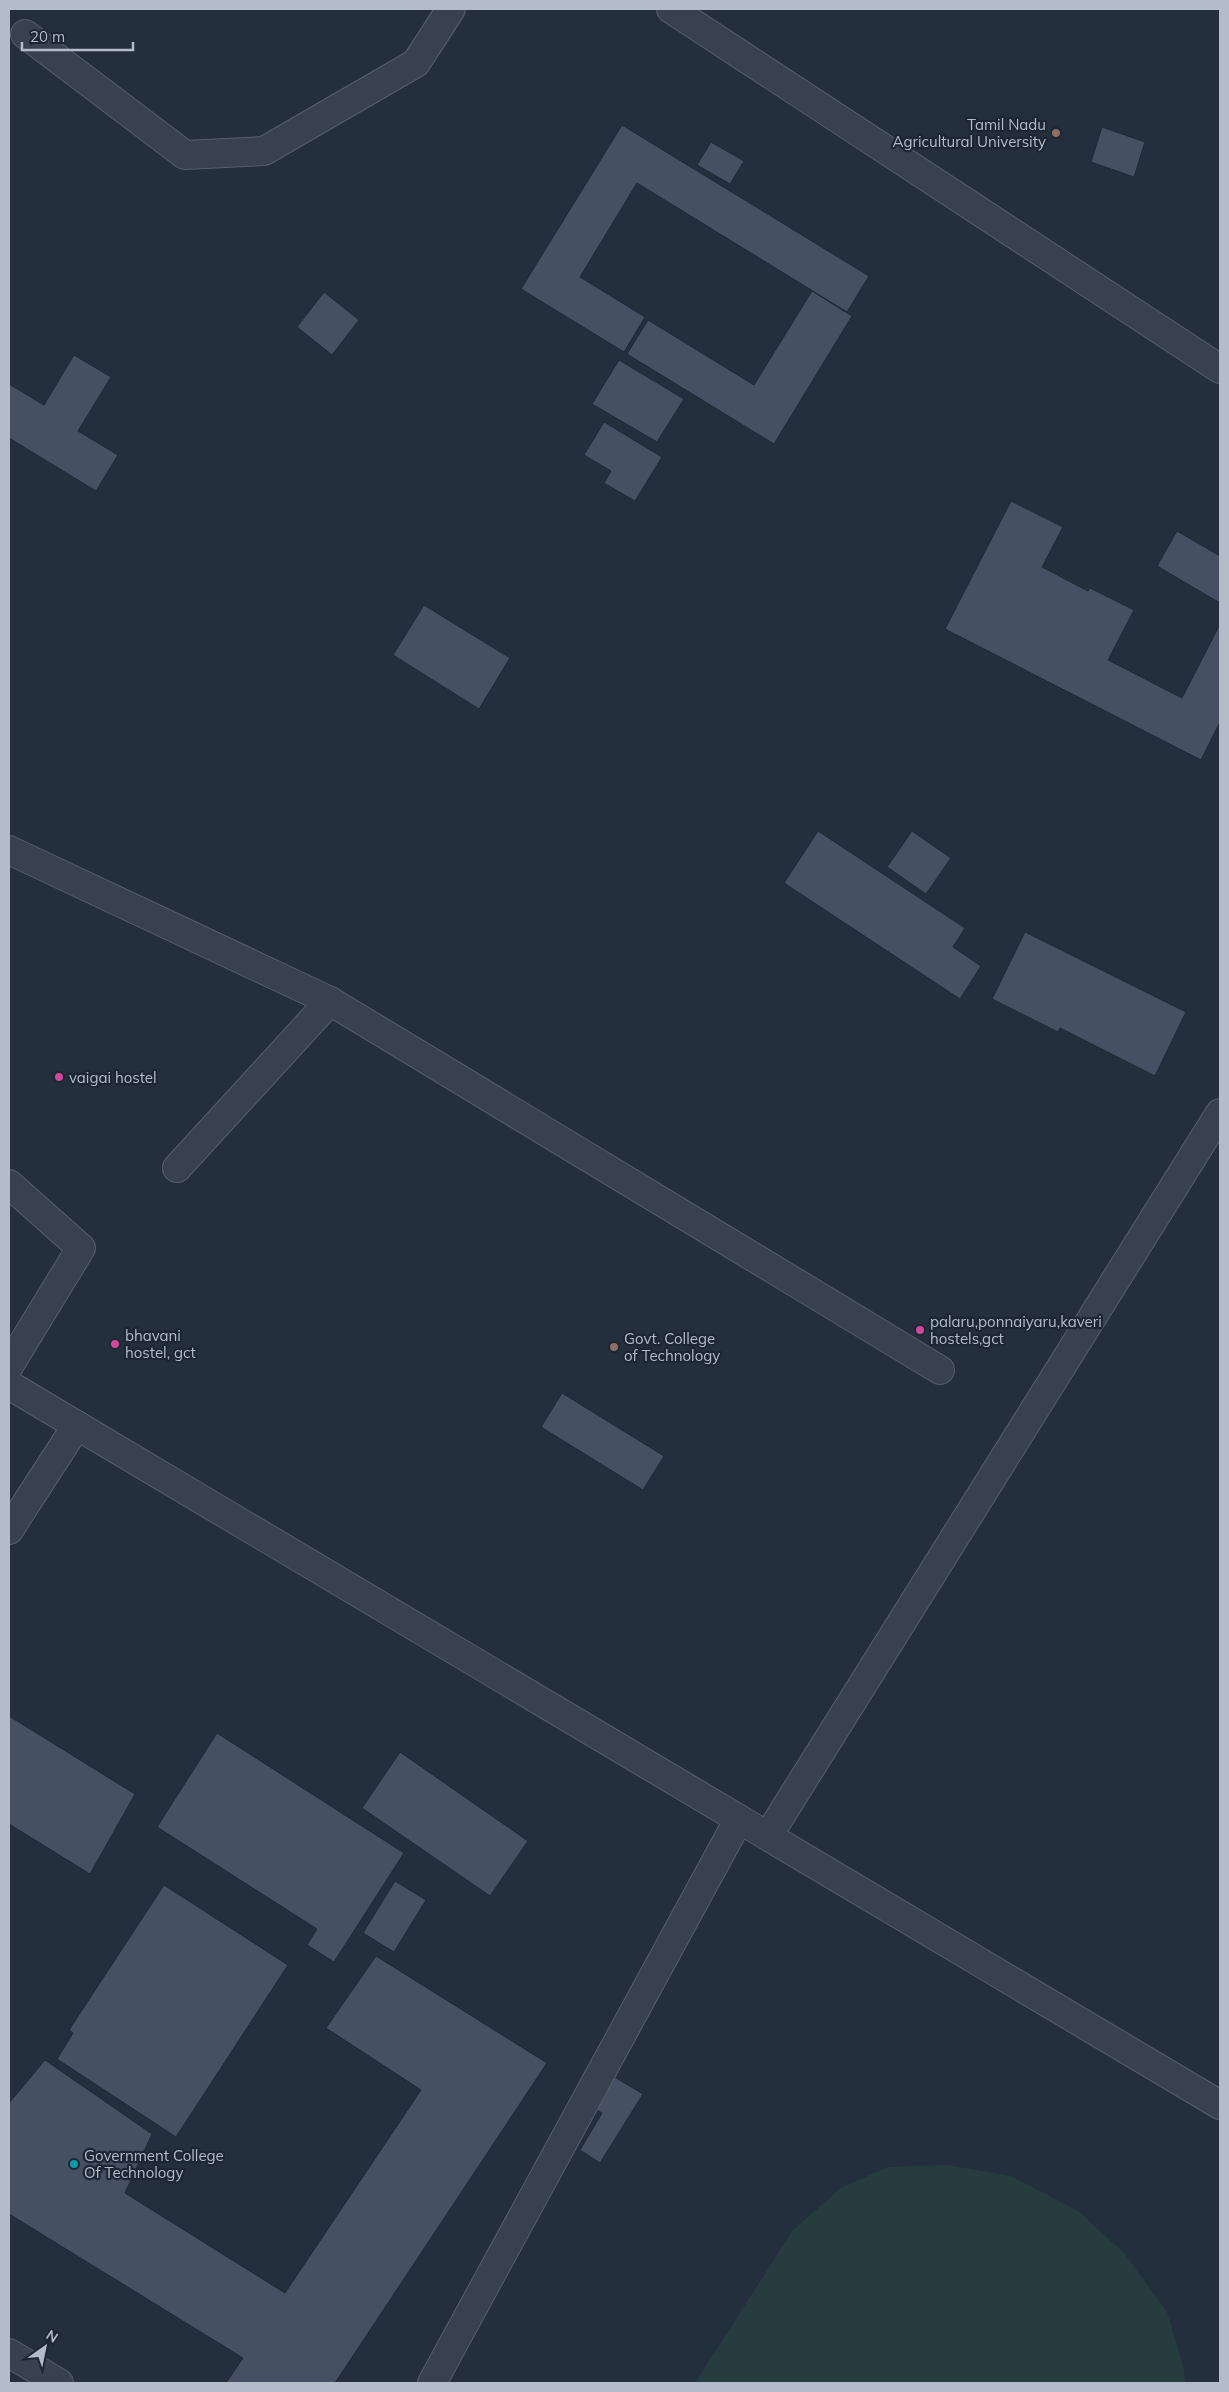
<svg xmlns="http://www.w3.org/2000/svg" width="1229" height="2392" viewBox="0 0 1229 2392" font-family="Mulish,sans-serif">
<rect width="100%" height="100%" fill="#242f3e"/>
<path fill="#263c3f" d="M947,2165L1011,2176L1078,2211L1124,2253L1167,2312L1184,2369L1185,2383H695L793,2230L841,2188L888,2167Z"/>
<g fill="#455162" stroke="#1f2835">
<path d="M622,125L869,276L847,312L637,183L580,277L645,317L624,352L521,289Z"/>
<path d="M1102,127L1145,142L1134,177L1091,162Z"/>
<path d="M711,142L744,161L730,184L697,165Z"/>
<path d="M812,291L852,316L774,444L627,354L648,320L754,385Z"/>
<path d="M324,292L359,320L332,355L297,327Z"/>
<path d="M74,355L111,377L78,431L118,455L96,491L9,438V384L44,405Z"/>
<path d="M619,360L684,399L657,442L592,404Z"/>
<path d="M604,422L662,457L635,501L604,483L611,471L584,455Z"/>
<path d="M1011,501L1063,527L1042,567L1088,591L1090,588L1134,610L1108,660L1182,698L1220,624V722L1201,760L945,629Z"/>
<path d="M1177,531L1220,556V603L1157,566Z"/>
<path d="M424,605L510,658L479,709L393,655Z"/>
<path d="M818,831L965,928L953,947L981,966L960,999L784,883Z"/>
<path d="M912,831L951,858L926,894L887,867Z"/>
<path d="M1025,932L1186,1012L1155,1076L1060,1028L1058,1032L992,999Z"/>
<path d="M562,1393L664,1456L643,1490L541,1427Z"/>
<path d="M9,1716L135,1794L90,1874L9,1824Z"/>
<path d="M217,1733L404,1853L334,1962L307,1945L317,1929L157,1827Z"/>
<path d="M400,1752L528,1841L490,1896L362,1808Z"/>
<path d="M395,1881L426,1900L394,1952L363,1933Z"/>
<path d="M164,1885L288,1965L176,2137L57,2059L73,2033L69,2030Z"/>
<path d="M376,1956L547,2063L335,2383H226L243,2358L9,2214V2103L45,2060L152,2134L125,2193L285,2293L421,2090L326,2028Z"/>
<path d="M608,2073L643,2094L600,2163L580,2150L602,2113L589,2105Z"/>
</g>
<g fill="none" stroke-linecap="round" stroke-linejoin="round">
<g stroke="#565f6c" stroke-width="30">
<g id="minor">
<path d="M671,9L1220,369"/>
<path d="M25,34L185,155L264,151L416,63L451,9"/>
<path d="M9,850L330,1001L940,1370"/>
<path d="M177,1168L330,1001"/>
<path d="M9,1184L81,1248L9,1366"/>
<path d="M9,1385L1220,2105"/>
<path d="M9,1530L77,1425"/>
<path d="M768,1836L1220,1113"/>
<path d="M9,2353L59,2383"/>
<path d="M432,2383L739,1819"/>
</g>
</g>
<use href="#minor" stroke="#38414e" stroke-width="28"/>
</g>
<g fill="#8d6e63" stroke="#1d2633" stroke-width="2">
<circle cx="1056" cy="133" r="5"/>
<circle cx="614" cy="1347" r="5"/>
</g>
<g fill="#d1479c" stroke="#1d2633" stroke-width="2">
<circle cx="59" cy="1077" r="5"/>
<circle cx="920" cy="1330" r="5"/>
<circle cx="115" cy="1344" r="5"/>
</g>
<circle fill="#0f9aa8" stroke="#1d2633" stroke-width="2" cx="74" cy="2164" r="5"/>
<g text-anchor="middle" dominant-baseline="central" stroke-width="4.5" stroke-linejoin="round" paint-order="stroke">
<g font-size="15" fill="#b4bcc9" stroke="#1d2633" text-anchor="start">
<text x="1046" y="124" text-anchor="end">Tamil Nadu<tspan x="1046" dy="17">Agricultural University</tspan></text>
<text x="69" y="1077">vaigai hostel</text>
<text x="930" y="1321">palaru,ponnaiyaru,kaveri<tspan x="930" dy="17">hostels,gct</tspan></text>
<text x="125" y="1335">bhavani<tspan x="125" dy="17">hostel, gct</tspan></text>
<text x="624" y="1338">Govt. College<tspan x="624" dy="17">of Technology</tspan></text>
<text x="84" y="2155">Government College<tspan x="84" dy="17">Of Technology</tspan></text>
</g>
</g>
<rect width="1229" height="2392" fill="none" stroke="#b4bcc9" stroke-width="20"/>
<g transform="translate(45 2347) rotate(33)" stroke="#1d2633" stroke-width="4" paint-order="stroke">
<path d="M0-4L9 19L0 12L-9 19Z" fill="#b4bcc9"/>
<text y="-8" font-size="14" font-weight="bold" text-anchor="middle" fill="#b4bcc9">N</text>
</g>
<path d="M22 42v8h111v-8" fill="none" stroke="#b4bcc9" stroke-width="2.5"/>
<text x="30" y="42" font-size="15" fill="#b4bcc9" stroke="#1d2633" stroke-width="4" paint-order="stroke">20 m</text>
</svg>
